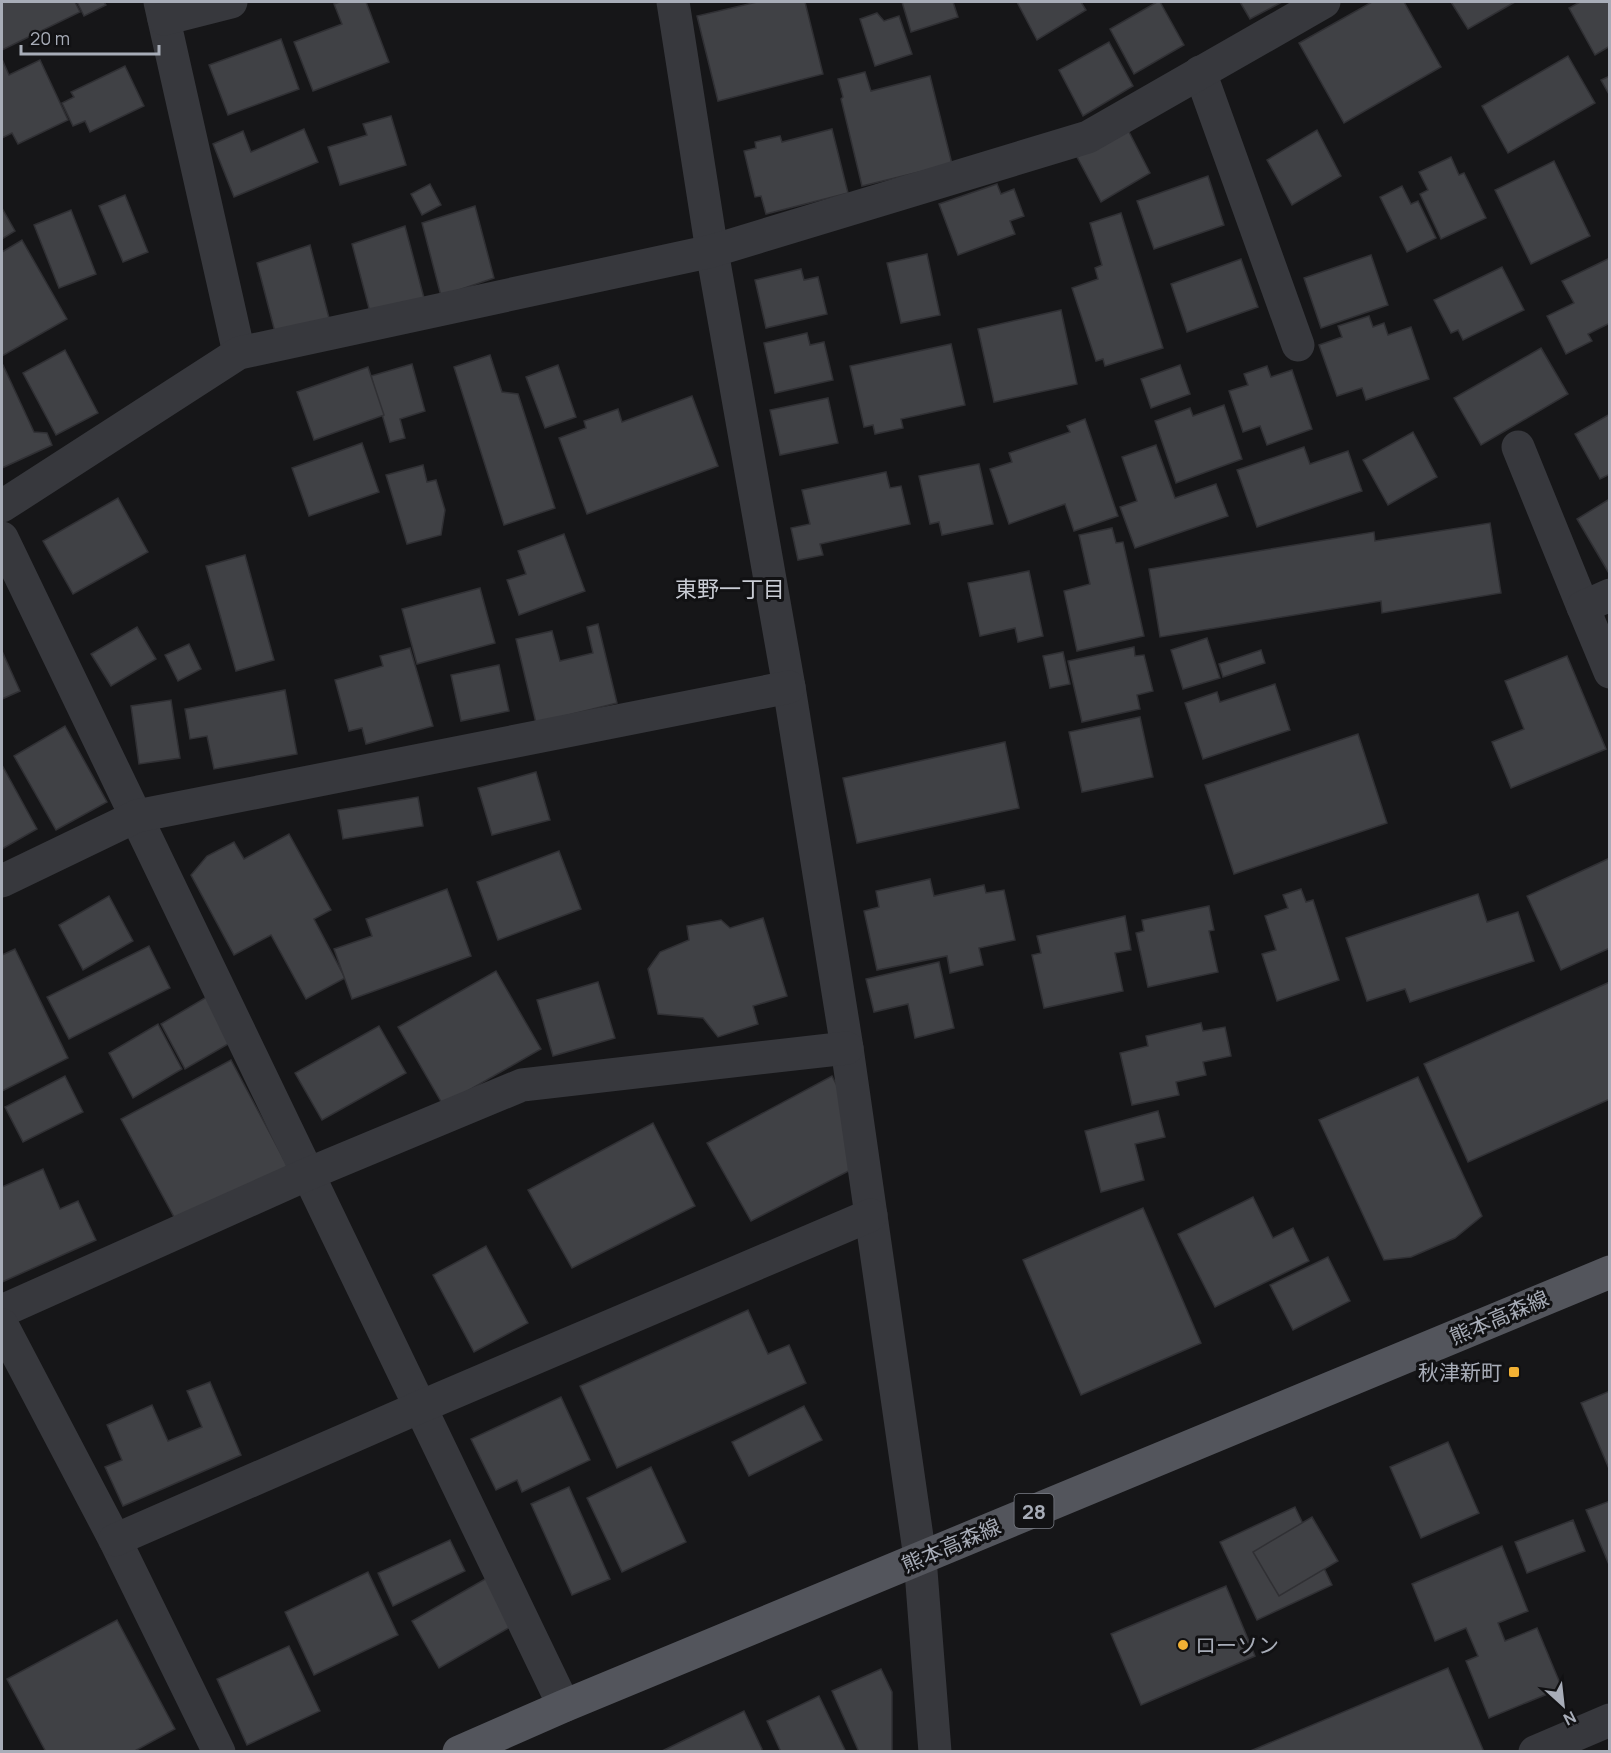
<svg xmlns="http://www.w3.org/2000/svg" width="1611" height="1753" viewBox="0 0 1611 1753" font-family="Manrope,'Noto Sans JP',sans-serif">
<rect width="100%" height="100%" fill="#161618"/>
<g fill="#404145" stroke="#303034" stroke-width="1.5">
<path d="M2,2H75L80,12L2,50Z"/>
<path d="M77,2H104L106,5L84,16Z"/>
<path d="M340,2H366L389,62L313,91L294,42L342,24L334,4Z"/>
<path d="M757,2H805L823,74L718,101L697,16Z"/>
<path d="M902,2H953L958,17L911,32Z"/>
<path d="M1017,2H1081L1086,10L1037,40Z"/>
<path d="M1157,2H1160L1184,45L1134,74L1110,29Z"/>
<path d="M1240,2H1282L1250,19Z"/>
<path d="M1372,2H1404L1441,67L1344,123L1299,43Z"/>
<path d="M1451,2H1515L1468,29Z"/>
<path d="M1580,2H1610V46L1595,55L1569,8Z"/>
<path d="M877,13L884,21L899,16L912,54L875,66L860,19Z"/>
<path d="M281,39L299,89L228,115L209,65Z"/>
<path d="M1109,42L1133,86L1083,116L1059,70Z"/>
<path d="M1568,56L1595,103L1508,153L1482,106Z"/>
<path d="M2,59L9,75L40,60L68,120L18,144L12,133L2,138Z"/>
<path d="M125,66L144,106L90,132L85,121L73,126L62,103L74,97L71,92Z"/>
<path d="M865,72L871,91L930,76L952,164L862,186L841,99L843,97L838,79Z"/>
<path d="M1610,76V96L1601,80Z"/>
<path d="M391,116L406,165L340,185L328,147L367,135L363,124Z"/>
<path d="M1127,128L1150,173L1101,202L1077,157Z"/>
<path d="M304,129L318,162L234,197L213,144L243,131L251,152Z"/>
<path d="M832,129L848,193L766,214L761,196L755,197L744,151L756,148L755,142L780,136L782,142Z"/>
<path d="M1317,130L1341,176L1292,205L1267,160Z"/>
<path d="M1451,157L1459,175L1464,173L1486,218L1441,239L1420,194L1428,190L1419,172Z"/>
<path d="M1554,161L1590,236L1531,264L1495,190Z"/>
<path d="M1208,176L1224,225L1154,249L1137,201Z"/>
<path d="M430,184L441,205L422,215L411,194Z"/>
<path d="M997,184L1001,194L1014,189L1024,216L1010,221L1015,234L958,255L939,204Z"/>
<path d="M1402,186L1411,204L1418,201L1436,238L1407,252L1380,197Z"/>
<path d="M125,195L148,252L123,262L99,206Z"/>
<path d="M475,206L494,278L441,296L422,223Z"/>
<path d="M2,208L15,231L2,239Z"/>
<path d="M71,210L96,274L59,288L34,225Z"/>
<path d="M1121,213L1163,348L1105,366L1103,359L1096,361L1072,288L1098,279L1095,268L1102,265L1090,223Z"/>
<path d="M405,226L424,298L371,316L352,244Z"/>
<path d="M22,240L67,319L2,356V252Z"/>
<path d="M310,245L329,318L276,336L257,263Z"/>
<path d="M927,254L940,315L901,323L887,263Z"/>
<path d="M1371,255L1388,305L1321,328L1304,278Z"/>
<path d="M1610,258V323L1588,334L1592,341L1566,354L1547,316L1574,303L1562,281Z"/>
<path d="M1241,259L1258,307L1187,332L1171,284Z"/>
<path d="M1502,267L1524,310L1463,340L1458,330L1451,333L1434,300Z"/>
<path d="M801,269L804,280L818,277L827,314L766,328L755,280Z"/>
<path d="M1061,310L1077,384L994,402L978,329Z"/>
<path d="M1369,316L1373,327L1384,323L1388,335L1411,327L1429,379L1366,400L1362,388L1337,396L1319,345L1342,337L1338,326Z"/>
<path d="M807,333L810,345L824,342L833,380L775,393L764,343Z"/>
<path d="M951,344L965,405L901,419L903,428L875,434L873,425L864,427L850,366Z"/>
<path d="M1541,348L1568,394L1481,445L1454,398Z"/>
<path d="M65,350L98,413L56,435L23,373Z"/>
<path d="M490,355L502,392L518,394L555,508L504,525L454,367Z"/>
<path d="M412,364L425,411L400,419L405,438L390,442L371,376Z"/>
<path d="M2,365H3L34,432L47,433L52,445L2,468Z"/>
<path d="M558,365L576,417L545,428L526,377Z"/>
<path d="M1180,365L1190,394L1151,408L1141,379Z"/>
<path d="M1267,366L1271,377L1292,370L1312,429L1267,445L1260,426L1243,432L1229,391L1248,385L1244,374Z"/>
<path d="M368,367L384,415L314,440L297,392Z"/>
<path d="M692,396L718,466L587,514L559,438L586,428L584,421L618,409L622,422Z"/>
<path d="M828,398L838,443L780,455L770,410Z"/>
<path d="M1224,405L1242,459L1176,483L1155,421L1190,408L1193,416Z"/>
<path d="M1610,414V474L1600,479L1575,434Z"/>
<path d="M1085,419L1118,516L1074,531L1065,504L1009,524L990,469L1012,462L1009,453L1070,432L1067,426Z"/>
<path d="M1413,432L1437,477L1388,505L1363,460Z"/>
<path d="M362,443L379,492L309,516L292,468Z"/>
<path d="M1156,445L1175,498L1216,484L1228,516L1135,548L1120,507L1137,501L1122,457Z"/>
<path d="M1304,447L1310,464L1348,451L1362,491L1257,527L1237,470Z"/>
<path d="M979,464L993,524L942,535L939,522L930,524L919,476Z"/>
<path d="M423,465L427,482L436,480L445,510L441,535L407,544L386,475Z"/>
<path d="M886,472L890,488L901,486L910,524L820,544L823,555L798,560L791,528L810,524L802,490Z"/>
<path d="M118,498L148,552L73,594L43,541Z"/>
<path d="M1608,500L1610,502V575L1577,519Z"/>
<path d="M1490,523L1501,593L1382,613L1381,601L1160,637L1149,569L1374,532L1375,541Z"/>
<path d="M1112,528L1116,543L1123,542L1144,636L1077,651L1064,591L1090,584L1079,535Z"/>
<path d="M564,534L585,591L519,615L507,580L526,574L518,551Z"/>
<path d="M245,555L274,660L236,671L206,566Z"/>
<path d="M1029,571L1043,636L1018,642L1015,628L980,636L968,583Z"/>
<path d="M480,588L495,643L417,664L402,609Z"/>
<path d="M598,624L617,703L536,723L516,639L552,631L560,661L593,653L587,627Z"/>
<path d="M137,627L156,659L111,686L91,654Z"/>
<path d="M1207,638L1220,678L1183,689L1171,650Z"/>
<path d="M189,644L201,669L178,681L165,655Z"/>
<path d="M1134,647L1135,656L1144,655L1153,691L1137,695L1140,709L1082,722L1068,661Z"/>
<path d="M410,648L433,726L366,744L362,728L349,731L335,680L383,666L380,656Z"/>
<path d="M1261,650L1265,663L1223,677L1219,664Z"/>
<path d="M2,651L20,691L2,699Z"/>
<path d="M1063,652L1070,684L1050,688L1043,656Z"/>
<path d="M1567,656L1606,749L1511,788L1492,742L1524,729L1505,681Z"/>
<path d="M499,665L509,711L461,721L451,675Z"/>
<path d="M1275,684L1290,730L1203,759L1185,703L1217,692L1220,702Z"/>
<path d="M285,690L297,754L214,769L207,736L190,739L185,709Z"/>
<path d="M171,700L180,758L139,764L131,706Z"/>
<path d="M1140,717L1153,777L1082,792L1069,732Z"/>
<path d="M65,726L107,802L56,830L14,756Z"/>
<path d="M1358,734L1387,823L1234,874L1205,785Z"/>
<path d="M1005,742L1019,808L857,843L843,778Z"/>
<path d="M2,765L37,829L2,849Z"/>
<path d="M536,772L550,820L492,835L478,788Z"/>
<path d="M418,797L423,826L343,839L338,810Z"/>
<path d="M289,834L331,910L314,919L345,978L306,999L271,935L234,955L191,875L207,856L234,842L244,859Z"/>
<path d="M559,851L581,909L498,940L477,882Z"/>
<path d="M1610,858V948L1561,970L1527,896Z"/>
<path d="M930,879L934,896L984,885L986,893L1004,890L1015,940L979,948L983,965L950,973L947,956L877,970L864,911L879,907L876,891Z"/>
<path d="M447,889L471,956L352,999L334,949L372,936L366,919Z"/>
<path d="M1301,889L1306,902L1313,900L1339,980L1277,1001L1262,954L1276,950L1265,916L1288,908L1283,895Z"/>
<path d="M1478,894L1487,922L1518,912L1534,961L1410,1002L1405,989L1367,1001L1346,938Z"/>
<path d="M109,896L133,941L83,970L59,925Z"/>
<path d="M1209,906L1214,930L1209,931L1218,972L1148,987L1136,933L1144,931L1142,920Z"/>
<path d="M1125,916L1131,950L1115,953L1123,991L1044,1008L1032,955L1041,953L1037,936Z"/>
<path d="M763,918L787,996L753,1006L758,1024L718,1037L703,1018L658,1014L648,969L660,952L689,940L687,926L721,920L730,928Z"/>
<path d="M149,946L170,988L69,1039L47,997Z"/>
<path d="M15,949L68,1058L2,1091V955Z"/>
<path d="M939,962L954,1028L915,1038L908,1004L874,1012L866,979Z"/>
<path d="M496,971L541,1049L443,1105L398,1027Z"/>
<path d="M598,982L615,1038L553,1056L537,1000Z"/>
<path d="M1610,982V1099L1468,1162L1424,1064Z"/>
<path d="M210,995L235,1040L185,1069L161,1024Z"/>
<path d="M1201,1023L1203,1031L1225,1027L1231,1056L1203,1062L1206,1075L1176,1082L1179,1095L1132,1105L1120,1053L1148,1046L1146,1036Z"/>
<path d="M158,1024L182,1069L133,1098L109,1053Z"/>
<path d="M379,1026L406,1073L322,1120L295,1073Z"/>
<path d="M231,1060L289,1169L180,1228L121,1119Z"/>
<path d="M65,1076L83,1112L23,1142L5,1107Z"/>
<path d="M832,1076L874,1158L751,1221L707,1143Z"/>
<path d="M1418,1077L1482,1216L1455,1238L1411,1257L1384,1260L1319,1120Z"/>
<path d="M1158,1111L1165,1137L1135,1144L1144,1180L1101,1192L1085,1131Z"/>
<path d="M653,1123L695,1206L572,1268L528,1190Z"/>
<path d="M43,1169L60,1209L78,1201L96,1240L2,1282V1187Z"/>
<path d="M1253,1197L1273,1238L1293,1228L1309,1261L1215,1307L1178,1234Z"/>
<path d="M1143,1208L1201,1343L1081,1395L1023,1260Z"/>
<path d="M486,1246L528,1323L474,1352L433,1275Z"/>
<path d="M1328,1257L1350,1301L1293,1330L1270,1285Z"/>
<path d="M748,1310L768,1354L789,1345L806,1383L617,1468L580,1386Z"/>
<path d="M210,1382L241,1455L123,1506L105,1467L122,1460L107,1425L152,1405L168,1441L202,1427L187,1391Z"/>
<path d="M1610,1391V1471L1581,1403Z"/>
<path d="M561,1397L590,1460L522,1492L517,1480L496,1490L471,1439Z"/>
<path d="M804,1406L822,1440L749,1476L732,1442Z"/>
<path d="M1448,1442L1479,1513L1421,1538L1390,1467Z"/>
<path d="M651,1467L686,1542L622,1572L587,1498Z"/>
<path d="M569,1487L610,1579L572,1595L531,1504Z"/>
<path d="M1610,1501V1567L1586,1510Z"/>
<path d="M1295,1507L1332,1585L1257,1620L1220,1542Z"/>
<path d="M1312,1517L1338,1561L1279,1596L1253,1552Z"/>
<path d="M1573,1520L1585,1551L1527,1573L1515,1542Z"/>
<path d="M450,1540L465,1571L393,1606L378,1573Z"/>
<path d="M1502,1546L1528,1611L1498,1623L1505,1641L1537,1628L1562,1688L1489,1718L1466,1661L1478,1656L1466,1628L1435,1641L1412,1584Z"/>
<path d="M499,1571L526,1618L439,1668L412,1621Z"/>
<path d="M368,1572L398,1635L314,1675L285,1612Z"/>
<path d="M1226,1586L1255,1656L1141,1705L1111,1634Z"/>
<path d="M117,1620L175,1729L133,1752H46L7,1679Z"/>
<path d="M289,1646L320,1711L247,1745L217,1679Z"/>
<path d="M1448,1668L1484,1752H1248Z"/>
<path d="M881,1669L892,1692V1752H859L832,1691Z"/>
<path d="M819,1696L846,1752H781L767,1721Z"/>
<path d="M744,1711L762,1749L761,1752H660Z"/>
</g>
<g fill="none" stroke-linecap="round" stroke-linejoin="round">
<g stroke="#37383d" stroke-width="33">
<path d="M160,2L239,353"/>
<path d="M673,2L712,251L789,687L847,1048L920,1558L935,1752"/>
<path d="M164,19L231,2"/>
<path d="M1200,72L1298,345"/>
<path d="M1518,447L1583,607"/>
<path d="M2,506L239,353L712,251L1088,137L1324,2"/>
<path d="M2,538L564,1706"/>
<path d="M1610,595L1583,607L1610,672"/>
<path d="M2,881L137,816L789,687"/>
<path d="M2,1311L308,1174L522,1085L847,1048"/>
<path d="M2,1325L115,1540L219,1752"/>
<path d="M115,1540L420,1407L871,1215"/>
<path d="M1535,1752L1610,1720"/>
</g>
<path stroke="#53555c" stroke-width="33" d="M459,1752L564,1706L1610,1272"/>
</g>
<g fill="#f2b134" stroke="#111113" stroke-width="2">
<rect x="1508" y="1366" width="12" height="12" rx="3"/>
<circle cx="1183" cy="1645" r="6"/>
</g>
<g text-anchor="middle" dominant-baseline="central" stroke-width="6" stroke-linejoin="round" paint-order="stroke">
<rect fill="#111113" stroke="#7b7e86" stroke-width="1.5" x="1014.5" y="1494" width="39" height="34" rx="4.5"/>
<g font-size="20" font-weight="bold" fill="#a8adb8">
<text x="1034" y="1511">28</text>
</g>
<g font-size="21" fill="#a8adb8" stroke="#111113">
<text transform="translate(1499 1317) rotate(-23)">熊本高森線</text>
<text transform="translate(951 1545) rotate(-23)">熊本高森線</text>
</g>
<g font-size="21" fill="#a8adb8" stroke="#111113" text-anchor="end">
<text x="1502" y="1372">秋津新町</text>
<text x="1195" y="1645" text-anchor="start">ローソン</text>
</g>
<g font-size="22" fill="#c9ccd4" stroke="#111113">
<text x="730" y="589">東野一丁目</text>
</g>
</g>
<rect width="1611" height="1753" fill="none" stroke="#a8adb8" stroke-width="6"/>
<g transform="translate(1563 1705) rotate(153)" stroke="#111113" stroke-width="4.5" paint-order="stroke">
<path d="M0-4.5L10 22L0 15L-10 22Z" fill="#a8adb8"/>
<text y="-9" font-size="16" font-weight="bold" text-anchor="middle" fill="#a8adb8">N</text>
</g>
<path d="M21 45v9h138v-9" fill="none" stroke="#a8adb8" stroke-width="3"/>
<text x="30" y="45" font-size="18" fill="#a8adb8" stroke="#111113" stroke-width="4.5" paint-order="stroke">20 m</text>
</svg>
